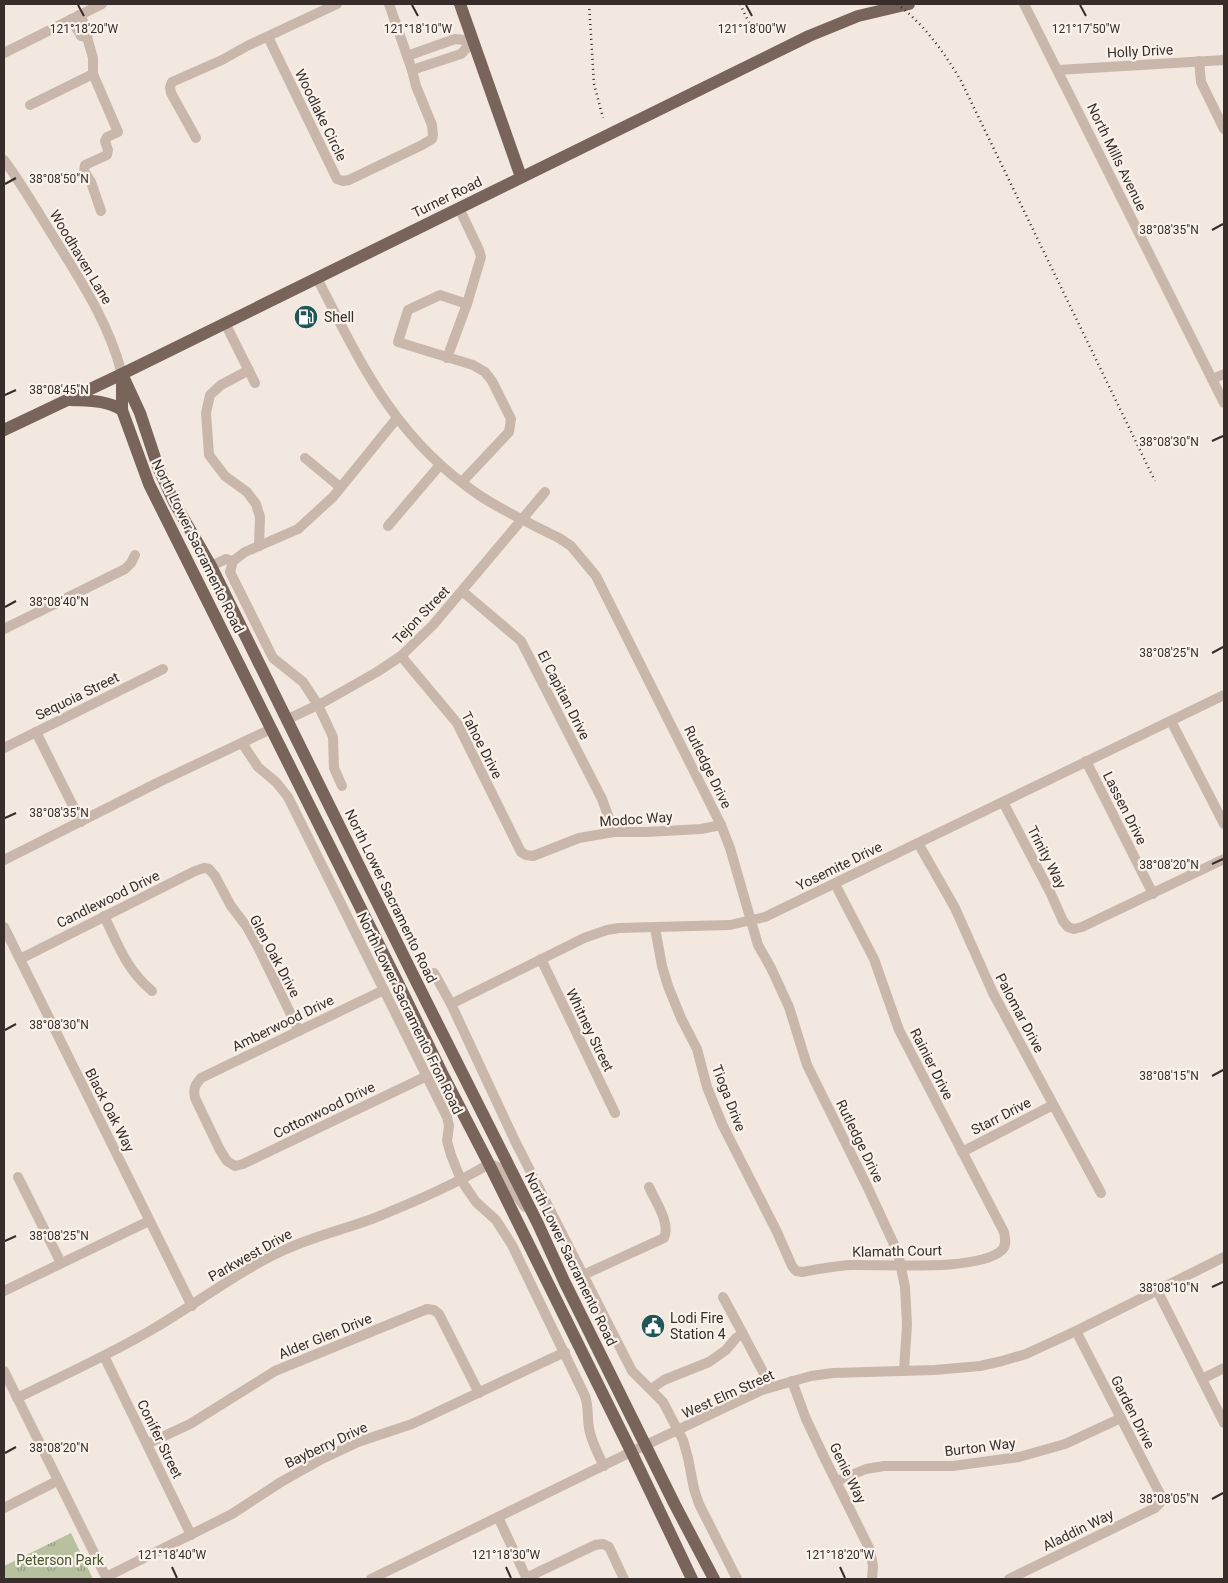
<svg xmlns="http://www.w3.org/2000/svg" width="1228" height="1583" viewBox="0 0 1228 1583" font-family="Roboto,sans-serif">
<defs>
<pattern id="park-tufts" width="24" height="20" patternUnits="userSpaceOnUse" patternTransform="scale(1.25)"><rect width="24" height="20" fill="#b7c09f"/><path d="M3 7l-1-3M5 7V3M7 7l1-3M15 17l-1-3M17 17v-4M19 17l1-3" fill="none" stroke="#969c82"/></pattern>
</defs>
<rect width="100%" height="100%" fill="#f2e8df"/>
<path fill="url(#park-tufts)" d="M71,1533L93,1579H4V1566Z"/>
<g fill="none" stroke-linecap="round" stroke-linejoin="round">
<g stroke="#cab7ab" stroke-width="10">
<path d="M1024,4L1224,403"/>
<path d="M79,15L89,31L87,37L93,58V74L118,132L107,137L105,141L108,150L107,155L85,165L84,171L91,182L101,211"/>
<path d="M71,19L81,36L87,37"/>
<path d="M268,37L337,179L343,181L349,180L422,145L432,139L433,135L432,125L416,86L412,70L389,4"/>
<path d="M4,53L102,4"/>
<path d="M407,56L455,39L473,41"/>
<path d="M1199,61L1201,82L1224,129"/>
<path d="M412,70L461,54L473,41"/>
<path d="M1058,70L1224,60"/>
<path d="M30,105L93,74"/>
<path d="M196,138L171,93L170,87L172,82L222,60L247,46L337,4"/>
<path d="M4,160C23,186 39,214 56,241C83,284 109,324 122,374"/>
<path d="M317,278C361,364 395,439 479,495C504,512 532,524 559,538L571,546L596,576L721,825L730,848L758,945L771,968L789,1007L807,1065L867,1186L898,1253L905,1287L907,1325L904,1370"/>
<path d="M225,323L255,383"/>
<path d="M447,358L467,304L481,257L479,250L459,208"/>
<path d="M249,370L221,385L210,395L206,413L209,455L225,476L247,492L256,504L260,517L259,546"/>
<path d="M1212,379L1224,374"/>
<path d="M305,458L340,487"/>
<path d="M462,482L509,432L511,419L492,381L485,372L473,365L398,342L408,310L440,295L467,304"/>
<path d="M388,526L440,465"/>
<path d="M233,561L230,572L273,658L303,682L318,705L333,737L334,768L342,786"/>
<path d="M233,561L245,552L298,529L333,497L397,418"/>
<path d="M211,566L226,559L233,561"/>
<path d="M462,591L521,641L602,799L614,832"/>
<path d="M4,629L125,569L131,563L135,555"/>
<path d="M401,656L457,723L521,852L526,855L533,856L579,838L614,832H646L701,829L721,825"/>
<path d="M286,720L324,702L377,672L401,656L433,625L545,492"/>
<path d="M1171,721L1224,824"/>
<path d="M36,732L81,822"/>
<path d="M242,743L258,767L276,782L288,797L447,1117L449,1126L447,1141L451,1155L461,1180L476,1202L496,1220L512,1245L585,1396C589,1407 587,1417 589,1428C591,1441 598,1454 604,1466"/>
<path d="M4,748L163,669"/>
<path d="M1086,761L1153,894"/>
<path d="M1003,802L1051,894L1063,921L1068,927L1074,929L1082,927L1224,859"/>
<path d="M918,843L955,908L993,993L1101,1193"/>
<path d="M4,860L159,782L271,729"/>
<path d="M104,916C119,946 126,969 152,991"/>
<path d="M4,927L192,1306"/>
<path d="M655,928L662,966L668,986L681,1018L697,1049L707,1087L722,1124L777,1232L792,1266L796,1271L802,1272C818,1269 834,1266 851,1265C884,1264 979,1272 1002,1250C1007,1245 1005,1238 1004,1232L899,1030L874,959L835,884"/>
<path d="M20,959L195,871L204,868L209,869L215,876L231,906L247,927L258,947L299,1031"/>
<path d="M541,959L615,1113"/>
<path d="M434,973L451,1004L515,1141L632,1371L663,1402L674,1423L683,1440L688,1458L694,1489L699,1504L737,1579"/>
<path d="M384,990L201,1078C195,1085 193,1089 195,1098L220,1150L227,1161L235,1166L243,1164L427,1076"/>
<path d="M451,1004L584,938L607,930L619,928L730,925L765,917L1224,695"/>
<path d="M962,1152L1053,1105"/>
<path d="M18,1177L61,1263"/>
<path d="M583,1275L664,1238C671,1223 655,1201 649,1187"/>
<path d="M1157,1290L1224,1423"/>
<path d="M4,1291L149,1221"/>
<path d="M743,1334L771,1387"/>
<path d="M104,1356L191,1535"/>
<path d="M4,1371L107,1579"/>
<path d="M1202,1379L1224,1368"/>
<path d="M792,1381L806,1419L825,1459L870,1550L873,1566L872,1579"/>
<path d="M651,1389L664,1380L709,1362L726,1350L736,1338L743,1334L723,1297"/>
<path d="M17,1398C62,1376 109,1355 153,1329C196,1304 237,1272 282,1251C311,1237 342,1230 372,1219C412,1203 452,1186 489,1164L498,1167L509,1186L525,1207"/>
<path d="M147,1444L190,1424L275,1371L427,1309L434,1310L439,1314L479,1393"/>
<path d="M837,1481L866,1469L884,1466H953L1019,1457L1065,1444L1121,1418"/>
<path d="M4,1508L57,1481"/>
<path d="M498,1517L527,1579"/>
<path d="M106,1577L232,1514L281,1482L322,1459L358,1442L412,1424L565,1352"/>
<path d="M526,1578L595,1545L603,1544L609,1547L624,1579"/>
<path d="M371,1579L631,1452L762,1390L811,1376L833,1373L935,1370L980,1366L1002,1361L1026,1354L1076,1331L1224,1257"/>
<path d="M1009,1579L1155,1508L1160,1503V1494L1076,1331"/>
</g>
<g stroke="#79645c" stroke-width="12">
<path d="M460,4L521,177"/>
<path d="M122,374L140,413L158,467L174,502L211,566L414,977L538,1224L565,1283L675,1505L714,1579"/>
<path d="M122,379V410L149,484L400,987L442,1073L489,1164L628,1445L692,1579"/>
<path d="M71,400C89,401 106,400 122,410"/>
<path d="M4,430L122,374L809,36L858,16L909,4"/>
</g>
<g stroke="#382d2a" stroke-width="2.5" stroke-dasharray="1 4" stroke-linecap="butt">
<path d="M589,4L594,84L603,118"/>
<path d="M740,4L754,33"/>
<path d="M897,4C924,24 944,52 961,81L1155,481"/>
</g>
</g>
<path fill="none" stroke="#382d2a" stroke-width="2" d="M78,5L84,16M412,5L418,16M746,5L752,16M1080,5L1086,16M5,184L16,178M1212,230L1223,224M5,395L16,390M1212,441L1223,436M5,607L16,601M1212,653L1223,647M5,818L16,813M1212,864L1223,859M5,1030L16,1024M1212,1076L1223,1070M5,1241L16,1236M1212,1287L1223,1282M5,1453L16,1447M1212,1499L1223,1493M172,1567L177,1578M506,1567L511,1578M840,1567L845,1578"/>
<defs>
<g id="fuel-disc" transform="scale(1.25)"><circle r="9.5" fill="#215757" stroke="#f9f2eb"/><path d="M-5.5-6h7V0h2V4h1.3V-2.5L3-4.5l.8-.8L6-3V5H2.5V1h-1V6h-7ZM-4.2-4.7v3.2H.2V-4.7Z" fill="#fff"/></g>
<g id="civic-disc" transform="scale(1.25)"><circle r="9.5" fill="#215757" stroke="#f9f2eb"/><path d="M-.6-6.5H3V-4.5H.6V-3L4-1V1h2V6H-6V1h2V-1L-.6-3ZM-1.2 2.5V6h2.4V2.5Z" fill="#fff"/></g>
</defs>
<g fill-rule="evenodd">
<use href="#fuel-disc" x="306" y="317"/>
<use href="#civic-disc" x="653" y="1326"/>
</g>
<g text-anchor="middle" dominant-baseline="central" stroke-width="4.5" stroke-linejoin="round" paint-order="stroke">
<g font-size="14" fill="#382d2a" stroke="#f9f2eb">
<text transform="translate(1140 51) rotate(-3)">Holly Drive</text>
<text transform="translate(321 115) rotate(64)">Woodlake Circle</text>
<text transform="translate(1117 157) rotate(64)">North Mills Avenue</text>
<text transform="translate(447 197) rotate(-26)">Turner Road</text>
<text transform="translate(81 257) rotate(59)">Woodhaven Lane</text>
<text transform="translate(198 546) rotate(64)">North Lower Sacramento Road</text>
<text transform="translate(421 615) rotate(-46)">Tejon Street</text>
<text transform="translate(564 695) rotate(63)">El Capitan Drive</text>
<text transform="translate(77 696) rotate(-26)">Sequoia Street</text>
<text transform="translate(482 745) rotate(63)">Tahoe Drive</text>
<text transform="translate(708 767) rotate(64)">Rutledge Drive</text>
<text transform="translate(1125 808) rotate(63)">Lassen Drive</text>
<text transform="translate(636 819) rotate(-4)">Modoc Way</text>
<text transform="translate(1047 857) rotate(63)">Trinity Way</text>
<text transform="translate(839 866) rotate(-26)">Yosemite Drive</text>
<text transform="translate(391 896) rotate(64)">North Lower Sacramento Road</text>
<text transform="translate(108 899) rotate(-26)">Candlewood Drive</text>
<text transform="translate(275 956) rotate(62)">Glen Oak Drive</text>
<text transform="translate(410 1013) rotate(64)">North Lower Sacramento Fron Road</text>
<text transform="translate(1020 1013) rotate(62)">Palomar Drive</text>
<text transform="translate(283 1023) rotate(-26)">Amberwood Drive</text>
<text transform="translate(590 1030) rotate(64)">Whitney Street</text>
<text transform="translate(932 1064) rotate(63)">Rainier Drive</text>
<text transform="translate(729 1098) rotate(69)">Tioga Drive</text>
<text transform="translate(110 1110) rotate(63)">Black Oak Way</text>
<text transform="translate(324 1110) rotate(-26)">Cottonwood Drive</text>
<text transform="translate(1001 1116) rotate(-27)">Starr Drive</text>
<text transform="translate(860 1141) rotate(64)">Rutledge Drive</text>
<text transform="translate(897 1251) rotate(-1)">Klamath Court</text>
<text transform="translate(250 1255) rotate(-29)">Parkwest Drive</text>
<text transform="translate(571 1259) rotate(64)">North Lower Sacramento Road</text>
<text transform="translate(325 1336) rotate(-22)">Alder Glen Drive</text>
<text transform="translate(728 1394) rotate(-24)">West Elm Street</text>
<text transform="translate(1133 1412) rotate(63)">Garden Drive</text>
<text transform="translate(160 1439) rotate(64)">Conifer Street</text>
<text transform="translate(326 1445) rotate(-25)">Bayberry Drive</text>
<text transform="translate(980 1447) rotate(-7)">Burton Way</text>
<text transform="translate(848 1473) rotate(64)">Genie Way</text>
<text transform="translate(1078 1530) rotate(-26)">Aladdin Way</text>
</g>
<g font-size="14" fill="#382d2a" stroke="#f9f2eb" text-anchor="start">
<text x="324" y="317">Shell</text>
<text x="670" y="1318">Lodi Fire<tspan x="670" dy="16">Station 4</tspan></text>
</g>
<g font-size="14" fill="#49552f" stroke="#f9f2eb">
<text x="60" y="1560">Peterson Park</text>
</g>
</g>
<g font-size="12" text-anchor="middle" fill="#382d2a" stroke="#f9f2eb" stroke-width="4.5" stroke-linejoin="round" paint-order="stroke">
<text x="84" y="33">121°18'20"W</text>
<text x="418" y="33">121°18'10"W</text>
<text x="752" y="33">121°18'00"W</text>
<text x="1086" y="33">121°17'50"W</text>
<text x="59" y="183">38°08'50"N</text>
<text x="1169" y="234">38°08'35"N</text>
<text x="59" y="394">38°08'45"N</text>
<text x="1169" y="446">38°08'30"N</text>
<text x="59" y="606">38°08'40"N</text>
<text x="1169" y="657">38°08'25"N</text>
<text x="59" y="817">38°08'35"N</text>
<text x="1169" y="869">38°08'20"N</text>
<text x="59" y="1029">38°08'30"N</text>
<text x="1169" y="1080">38°08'15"N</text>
<text x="59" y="1240">38°08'25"N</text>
<text x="1169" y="1292">38°08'10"N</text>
<text x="59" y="1452">38°08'20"N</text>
<text x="1169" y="1503">38°08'05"N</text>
<text x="172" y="1559">121°18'40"W</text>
<text x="506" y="1559">121°18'30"W</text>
<text x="840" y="1559">121°18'20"W</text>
</g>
<rect width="1228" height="1583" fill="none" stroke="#382d2a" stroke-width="10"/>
</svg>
